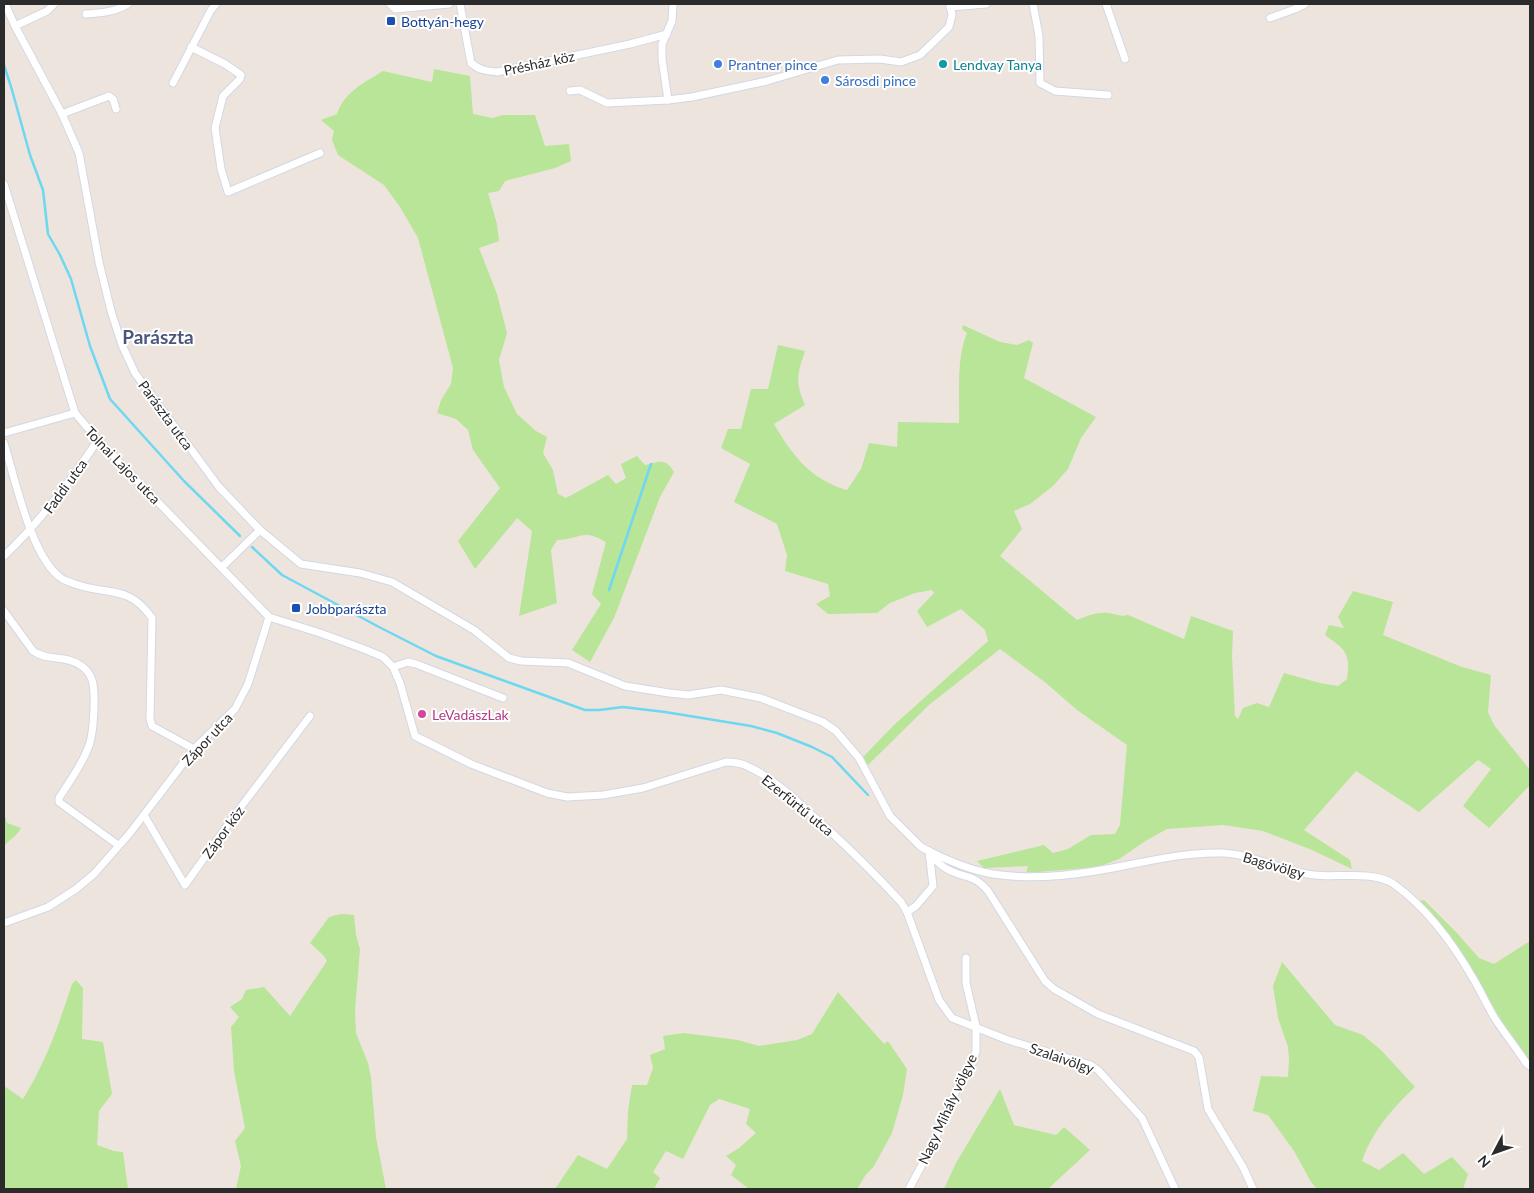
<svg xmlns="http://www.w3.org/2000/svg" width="1534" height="1193" viewBox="0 0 1534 1193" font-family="Lato,sans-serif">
<rect width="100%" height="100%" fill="#ede5dd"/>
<g fill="#b8e598">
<path d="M434,69L470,76L473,114L492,118L503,115H535L545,146L569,144L571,161L555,168L505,181L499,191L488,193L497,224L499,241L479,248L497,294L507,333L499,360L504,387L517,414L536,431L547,437L543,453L553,470L558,494L566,498L608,475L616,484L626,478L621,464L637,456L645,465C660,462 665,457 674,472L660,497L614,618L590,662L572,650L601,604L592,594L606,542C582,528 581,539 557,540L551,550L557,603L519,616L532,531L517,518L475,569L458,541L500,488L473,450L468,430L456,419L437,413L441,400L451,384L453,368L418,238L400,207L384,185L338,155L332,140L334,131L321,120L337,114C344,92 364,83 383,71L432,82Z"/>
<path d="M963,325L1000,342L1017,345L1029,340L1033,343L1024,378L1096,417L1081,438L1068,469L1053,486L1030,504L1014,511L1022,529L1000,556L1077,620C1088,616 1096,612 1108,613C1117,614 1118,617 1128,615L1184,639L1191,616L1233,631L1232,656L1235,716L1238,719L1243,708L1257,703L1269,707L1284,673L1320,683L1338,686L1347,679C1351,652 1345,650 1325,635L1329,625L1344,628L1338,617L1353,591L1393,602L1383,635L1462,667L1491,675L1488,712L1494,725L1530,770V785L1489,828L1463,806L1491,769L1478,760L1419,812L1356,771L1304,830L1350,860L1352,869L1312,850L1263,831L1223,825L1167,829L1147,840L1119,859L1098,867L1026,873L1028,866L984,868L977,861L1044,845L1053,853L1068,849L1091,835L1115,834L1120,825L1127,745L1077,710L1046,683L1000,649L929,705L868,765L863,757L895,724L988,641L985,630L961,609L927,627L917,611L934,593L932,590L915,593L890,603L877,613L828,614L816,604L830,596L828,584L785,571L787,555L777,524L734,502L750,464L721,448L728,429H741L751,389H768L778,345L805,351C797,375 795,382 805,405L774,424C792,455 811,480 847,490L861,469L869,443L897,447L898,422L959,423C960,395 956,358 967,333L962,329Z"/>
<path d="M4,812L7,823L21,828C18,835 9,840 4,846Z"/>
<path d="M1424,900L1456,932L1479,958L1494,964L1530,941V1061L1508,1032L1478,981L1419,901Z"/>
<path d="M341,914L354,915L356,935L360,949L355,1011L356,1033L368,1063L371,1077L376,1137L386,1189H236L241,1166L235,1141L245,1128L234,1071L231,1027L239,1017L230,1007L242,999L246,990L264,987L290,1016L327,961L323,955L310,943L329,917Z"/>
<path d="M1282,962L1335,1025L1363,1035L1381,1050L1415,1087C1392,1109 1373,1130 1362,1161L1379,1170L1403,1153L1424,1174L1452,1157L1468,1174L1463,1189H1317L1311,1182L1294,1151L1268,1115L1253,1111L1261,1076L1288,1077L1289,1059L1288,1047L1278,1018L1273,986Z"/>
<path d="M76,980L83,988L82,1039L103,1042L112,1094L99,1111L97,1145L114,1151L123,1152L128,1189H4V1086L23,1099C46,1062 59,1024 72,984Z"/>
<path d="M838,992L884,1044L888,1041L907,1069L903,1095L892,1133L874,1166L865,1176L857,1189H749L731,1175L736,1165L726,1156L739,1148L756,1133L746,1124L750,1109L719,1099L710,1105L683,1159L666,1151L653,1172L660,1178L654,1189H555L578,1155L607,1169L627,1139L628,1111L632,1085H647L653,1068L650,1055L665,1049L663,1036L684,1033L738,1040L759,1046L797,1040L812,1034Z"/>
<path d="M1000,1089L1014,1125L1056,1135L1064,1127L1090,1150L1048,1189H944L956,1163Z"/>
</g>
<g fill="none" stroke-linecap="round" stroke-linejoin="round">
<g stroke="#6ed7f1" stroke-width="2.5">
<path d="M4,65L12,90L30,155L43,190L48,234L60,255L71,279L90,346L110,399L184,481L240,536"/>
<path d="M252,547L282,575L379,627L436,656L585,710H599L623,707L665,712L751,726L777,733L812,747L832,757L868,795"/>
<path d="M609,590L651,464"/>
</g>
<g stroke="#d2d7e4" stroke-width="9">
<g id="street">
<path d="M5,4L15,26L62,114L79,153L99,262L111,311L122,345L135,373L219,487L260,530L301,564L360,573L392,582L474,630L509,658L521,661L568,663L625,686L669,693L688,695L721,690L761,698L823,722L836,731L859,758L890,816L921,847L929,851L933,886L916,906L907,912"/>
<path d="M390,4L395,9L449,4"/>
<path d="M460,4L471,63C479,70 487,71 497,72L630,44L667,34"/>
<path d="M1033,4L1039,36L1040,83L1055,91L1108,95"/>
<path d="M1106,4L1125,59"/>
<path d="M950,7L986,4"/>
<path d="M86,14C101,13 115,12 128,4"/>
<path d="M1270,18L1295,9L1305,4"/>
<path d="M15,26L47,11L54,4"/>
<path d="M191,47L225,64L241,75L240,79L223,96L215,128L221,169L228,192L320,153"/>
<path d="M173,83L211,10L216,4"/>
<path d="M570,91L580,90L607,103L668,100L692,97L767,81L838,60L880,59L901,62L920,55L949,27L952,15L950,4"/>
<path d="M668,100L662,59V44L672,21L673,4"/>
<path d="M62,114L109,96L113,99L116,109"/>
<path d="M4,184L75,413L98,440L269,617L320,633L364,649L383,657L393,667L400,683L415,736L471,764L547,793L567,797L603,795L643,788L726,762C734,762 742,763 749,767C773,778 794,798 813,816C844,843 873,872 901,902L907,912L939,1000L952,1018L1008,1040L1091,1065L1098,1070L1142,1118L1175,1189"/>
<path d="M4,433L75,413"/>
<path d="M4,443C15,478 31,557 61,578C65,581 70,582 75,584C108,596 128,584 152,618L150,719L152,726L194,749"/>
<path d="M4,556C41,521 70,482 98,440"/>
<path d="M222,567L260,530"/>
<path d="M4,611L33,651C46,661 66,655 80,665C85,668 90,674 92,680C96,693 94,735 88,748C82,765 69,782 59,798V802L118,845"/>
<path d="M393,667L408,662L416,664L503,698"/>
<path d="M144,815L185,885L234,816L310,716"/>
<path d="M929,851C946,860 973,871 993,874C1037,881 1084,874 1128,865C1159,859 1190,852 1222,853C1254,854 1282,872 1314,875C1337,878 1375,870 1395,885C1428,909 1454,945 1474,980C1481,992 1487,1005 1494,1017C1504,1033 1516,1047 1526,1063L1530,1066"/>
<path d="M934,859C938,862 942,867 947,869C964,879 973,873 988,891L1045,981L1054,989L1098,1014L1194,1051L1199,1057L1208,1109L1243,1167L1253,1189"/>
<path d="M4,923L48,907L76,889L94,874L130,833L194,749L235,709L248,684L269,617"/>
<path d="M909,1189L932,1146L958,1086L973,1062L976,1051V1026L966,983V958"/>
</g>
</g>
<use href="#street" stroke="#fff" stroke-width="7"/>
</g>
<g fill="#1a4fb4" stroke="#fff" stroke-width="2">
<rect x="386" y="16" width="10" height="10" rx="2.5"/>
<rect x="291" y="603" width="10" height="10" rx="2.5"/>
</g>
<g fill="#3f7fe0" stroke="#fff" stroke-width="2">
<circle cx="718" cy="64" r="5"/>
<circle cx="825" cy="80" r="5"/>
</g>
<circle fill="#0f9aa8" stroke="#fff" stroke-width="2" cx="943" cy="64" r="5"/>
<circle fill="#d1479c" stroke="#fff" stroke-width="2" cx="422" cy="714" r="5"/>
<g text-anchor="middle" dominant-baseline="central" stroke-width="4" stroke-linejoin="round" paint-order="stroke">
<g font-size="14" fill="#164399" stroke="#fff" text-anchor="start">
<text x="401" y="21">Bottyán-hegy</text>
<text x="306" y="608">Jobbparászta</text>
</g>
<g font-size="14" fill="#2b2b2b" stroke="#fff">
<text transform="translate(539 63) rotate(-12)">Présház köz</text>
<text transform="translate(166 415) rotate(54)">Parászta utca</text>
<text transform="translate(123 465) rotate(46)">Tolnai Lajos utca</text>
<text transform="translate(65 486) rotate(-54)">Faddi utca</text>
<text transform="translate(207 739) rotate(-47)">Zápor utca</text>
<text transform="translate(798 805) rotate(39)">Ezerfürtű utca</text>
<text transform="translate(223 832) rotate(-54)">Zápor köz</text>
<text transform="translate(1274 865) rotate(16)">Bagóvölgy</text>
<text transform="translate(1062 1058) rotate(19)">Szalaivölgy</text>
<text transform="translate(947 1109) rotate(-65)">Nagy Mihály völgye</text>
</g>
<g font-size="14" fill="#366cbe" stroke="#fff" text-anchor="start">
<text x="728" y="64">Prantner pince</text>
<text x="835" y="80">Sárosdi pince</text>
</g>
<g font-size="14" fill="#0d838f" stroke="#fff" text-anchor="start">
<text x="953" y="64">Lendvay Tanya</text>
</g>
<g font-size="14" fill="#b23c85" stroke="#fff" text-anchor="start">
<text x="432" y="714">LeVadászLak</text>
</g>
<g font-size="19" font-weight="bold" fill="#4a577d" stroke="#fff">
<text x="158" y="336">Parászta</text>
</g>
</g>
<rect width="1534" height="1193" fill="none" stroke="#2b2b2b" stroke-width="10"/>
<g transform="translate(1494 1153) rotate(229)" stroke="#ffffff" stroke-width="4" paint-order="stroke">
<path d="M0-4L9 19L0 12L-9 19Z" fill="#2b2b2b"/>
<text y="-8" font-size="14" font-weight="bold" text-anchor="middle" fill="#2b2b2b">N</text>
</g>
</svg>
